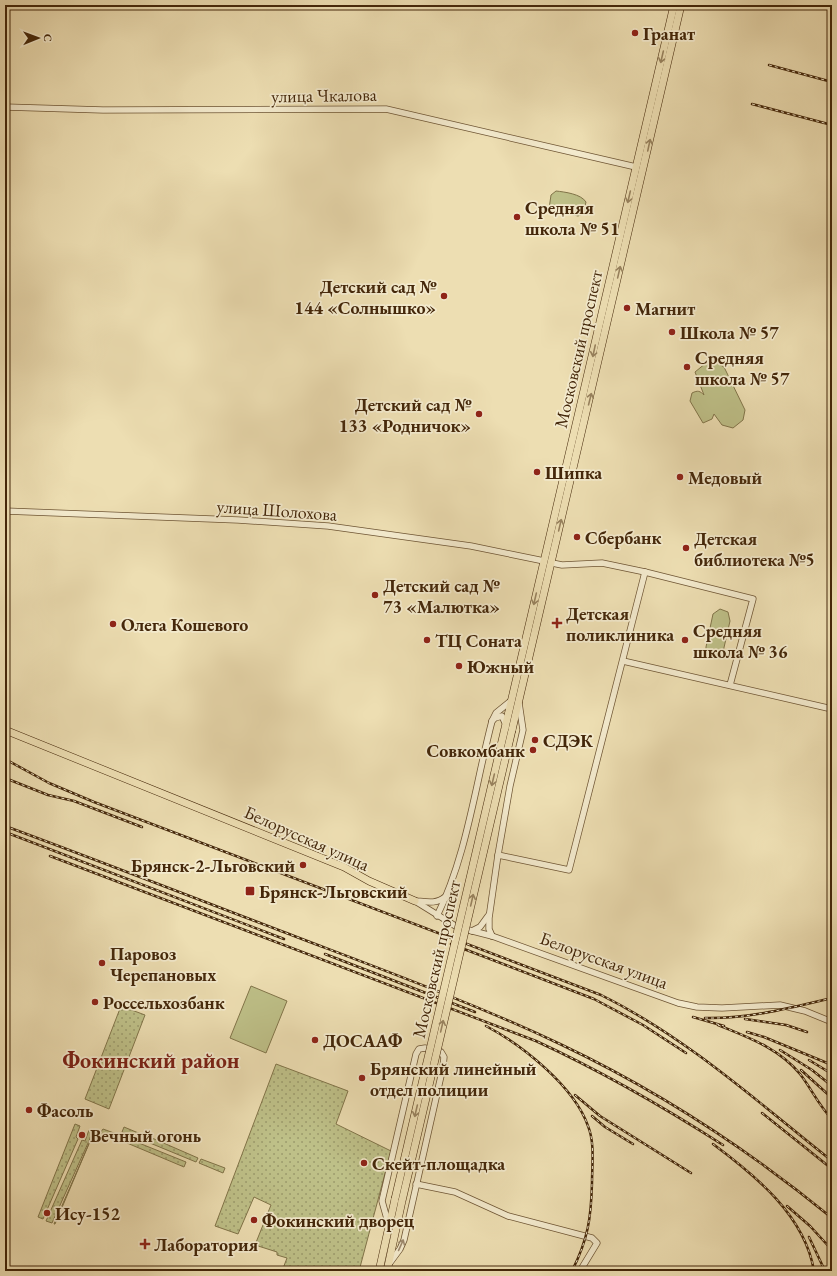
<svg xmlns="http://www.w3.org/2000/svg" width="837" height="1276" viewBox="0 0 837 1276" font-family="'EB Garamond',serif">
<defs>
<pattern id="grass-dots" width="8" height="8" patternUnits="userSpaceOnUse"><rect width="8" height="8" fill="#bec088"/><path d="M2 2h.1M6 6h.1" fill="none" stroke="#9c9c6d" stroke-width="1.8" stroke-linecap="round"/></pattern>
</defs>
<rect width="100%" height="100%" fill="#eddeb2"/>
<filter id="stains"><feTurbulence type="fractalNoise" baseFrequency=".005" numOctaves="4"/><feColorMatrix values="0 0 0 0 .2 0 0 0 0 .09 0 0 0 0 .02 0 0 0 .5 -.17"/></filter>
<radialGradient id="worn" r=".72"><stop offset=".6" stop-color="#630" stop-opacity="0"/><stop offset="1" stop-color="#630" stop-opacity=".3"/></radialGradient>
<g fill="url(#grass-dots)" stroke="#817449">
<path d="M121,1006L145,1015L109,1109L85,1099Z"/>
<path d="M276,1064L348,1091L336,1124L391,1151L359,1271H282L287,1258L277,1255V1252L255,1245L271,1205L254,1197L238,1234L215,1226Z"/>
<path d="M75,1124L80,1126L76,1137L78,1139L43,1219L38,1217Z"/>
<path d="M124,1127L148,1137L146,1141L122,1132Z"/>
<path d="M103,1129L125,1137L123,1142L100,1133Z"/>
<path d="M89,1130L93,1132L52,1223L46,1221L82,1140L85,1141Z"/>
<path d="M94,1132L55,1224H54Z"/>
<path d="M152,1138L198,1158L196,1162L150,1143Z"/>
<path d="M129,1139L186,1162L184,1167L127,1143Z"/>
<path d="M201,1159L225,1168L223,1173L199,1163Z"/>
</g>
<g fill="#bec088" stroke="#817449">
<path d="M556,191C565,192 581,194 586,202L583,214L578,216L549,209L551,195Z"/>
<path d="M715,362L724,367L745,410L743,420L733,428L722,425L714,414L712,419L703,423L690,401L692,393C698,390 700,391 704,395L695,372L706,363Z"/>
<path d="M720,609L728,612L730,621L723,652L720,655L712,656L706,652V647L713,614Z"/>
<path d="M251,986L287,1001L266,1053L230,1038Z"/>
</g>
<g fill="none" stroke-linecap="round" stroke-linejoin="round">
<g stroke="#6e5534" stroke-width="7">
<g id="minor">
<path d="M5,107L103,110L386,109L636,167"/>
<path d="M5,511L238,520L328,526L471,546L544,561"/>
<path d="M552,563L562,565L602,563L645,572L753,599L730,685"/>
<path d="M623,661L832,709"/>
<path d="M492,721L495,718L502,716L506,725"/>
<path d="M498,855L569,870L645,572"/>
<path d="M415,901L457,927L492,936L678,1003L697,1007L722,1008L780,1005L805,1011L832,1022"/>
<path d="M417,901C427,902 437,904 445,897"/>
<path d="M437,916C467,855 475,786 492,721L496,713L512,700"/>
<path d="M472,931L480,927L488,916"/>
<path d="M492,936L489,929V918L498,855L510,786L523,730L519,703"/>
<path d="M416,1184L455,1192L508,1216L592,1238L597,1243L580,1271"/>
<path d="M389,1226L382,1201L416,1054L419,1049L425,1048L441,1052L444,1057L443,1067L404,1240L400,1249L389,1264"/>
</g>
</g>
<g stroke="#44270a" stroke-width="8">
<g id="major">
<path d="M505,728L674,5"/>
<path d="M5,730L344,867L369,881L415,901"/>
<path d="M512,730L681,5"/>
<path d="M379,1271L395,1199"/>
<path d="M387,1271L402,1201"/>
</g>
</g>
<use href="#minor" stroke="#f3eacd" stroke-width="5.5"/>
<use href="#major" stroke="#eddeb2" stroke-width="7"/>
<g stroke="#44270a" stroke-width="2.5">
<g id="rail">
<path d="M769,65L832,82"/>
<path d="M752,104L832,125"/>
<path d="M5,759L49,783L94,802L601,995C686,1037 759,1103 832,1161"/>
<path d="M5,778L48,795L74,801L142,827"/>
<path d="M5,826C97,860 189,896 281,931C375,967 469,1001 560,1044C657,1090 749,1150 832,1218"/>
<path d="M5,832L284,939"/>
<path d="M50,856L536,1041C601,1071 662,1106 723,1145"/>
<path d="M451,944L594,999L643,1025L686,1053"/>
<path d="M325,954L475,1012"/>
<path d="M693,1017L724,1026"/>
<path d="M705,1018C748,1019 790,1008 832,998"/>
<path d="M745,1019L786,1025L807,1032"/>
<path d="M718,1025C747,1037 779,1048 800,1074C811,1088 819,1106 832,1119"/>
<path d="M486,1026C522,1045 574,1086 588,1126C595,1143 592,1165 592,1183C591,1219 588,1239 572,1271"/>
<path d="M747,1032L764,1037L832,1065"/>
<path d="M780,1050L812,1070L832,1086"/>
<path d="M809,1060L832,1074"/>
<path d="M801,1070L832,1098"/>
<path d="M575,1095L600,1116L691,1173"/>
<path d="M762,1113L832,1169"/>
<path d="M592,1116L605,1127L633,1144"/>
<path d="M713,1144C756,1176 805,1216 814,1271"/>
<path d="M787,1206L810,1226L832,1250"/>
<path d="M809,1237L825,1271"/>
</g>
</g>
<use href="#rail" stroke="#f3eacd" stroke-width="1" stroke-dasharray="3" stroke-linecap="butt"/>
<g stroke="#44270a" stroke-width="8" stroke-linecap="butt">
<g id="major-bridge">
<path d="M395,1199L505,728"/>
<path d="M402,1201L512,730"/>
</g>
</g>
<use href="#major-bridge" stroke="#eddeb2" stroke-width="7"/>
</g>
<defs><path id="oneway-shaft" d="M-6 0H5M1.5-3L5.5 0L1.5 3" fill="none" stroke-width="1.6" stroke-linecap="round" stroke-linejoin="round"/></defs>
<g stroke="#98825e">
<use href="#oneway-shaft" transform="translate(662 57) rotate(103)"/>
<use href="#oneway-shaft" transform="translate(649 145) rotate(-78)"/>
<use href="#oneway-shaft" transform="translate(629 197) rotate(103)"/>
<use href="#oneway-shaft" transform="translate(619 272) rotate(-77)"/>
<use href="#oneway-shaft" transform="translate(594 351) rotate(102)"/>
<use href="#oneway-shaft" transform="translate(590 399) rotate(-76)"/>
<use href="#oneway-shaft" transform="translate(560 525) rotate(-77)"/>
<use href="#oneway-shaft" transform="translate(535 599) rotate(103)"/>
<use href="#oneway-shaft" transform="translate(493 780) rotate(103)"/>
<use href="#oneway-shaft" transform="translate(472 900) rotate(-77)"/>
<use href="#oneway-shaft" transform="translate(442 1026) rotate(-77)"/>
<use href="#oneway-shaft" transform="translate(416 1111) rotate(103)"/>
</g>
<use stroke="#9c886c" href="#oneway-shaft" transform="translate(401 1245) rotate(-66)"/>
<g fill="#8f2418" stroke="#f3eacd" stroke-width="1.5">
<circle cx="635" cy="33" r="4"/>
<circle cx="517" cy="217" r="4"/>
<circle cx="444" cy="296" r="4"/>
<circle cx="627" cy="308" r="4"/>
<circle cx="672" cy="332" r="4"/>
<circle cx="687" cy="367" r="4"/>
<circle cx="479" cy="414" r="4"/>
<circle cx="537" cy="472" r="4"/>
<circle cx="680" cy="477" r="4"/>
<circle cx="577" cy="537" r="4"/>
<circle cx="686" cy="548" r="4"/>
<circle cx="375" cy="595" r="4"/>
<path d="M555 617h4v4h4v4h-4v4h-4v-4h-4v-4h4z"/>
<circle cx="113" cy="624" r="4"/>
<circle cx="427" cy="640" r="4"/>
<circle cx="685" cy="640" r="4"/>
<circle cx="459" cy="666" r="4"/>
<circle cx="535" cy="740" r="4"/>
<circle cx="533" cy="750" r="4"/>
<circle cx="303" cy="865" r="4"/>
<rect x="245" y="886" width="10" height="10" rx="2"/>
<circle cx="102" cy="963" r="4"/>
<circle cx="95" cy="1002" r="4"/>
<circle cx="315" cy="1040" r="4"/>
<circle cx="362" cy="1078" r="4"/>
<circle cx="29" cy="1110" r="4"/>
<circle cx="82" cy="1135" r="4"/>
<circle cx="364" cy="1163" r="4"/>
<circle cx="47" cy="1213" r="4"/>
<circle cx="254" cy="1220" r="4"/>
<path d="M143 1238h4v4h4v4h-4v4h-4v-4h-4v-4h4z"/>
</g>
<g text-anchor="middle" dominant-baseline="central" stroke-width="3.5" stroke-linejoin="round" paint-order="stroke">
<g font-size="18" font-weight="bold" fill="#44270a" stroke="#f3eacd" text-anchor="start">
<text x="643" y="33">Гранат</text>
<text x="525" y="207">Средняя<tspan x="525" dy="21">школа № 51</tspan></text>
<text x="436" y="286" text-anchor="end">Детский сад №<tspan x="436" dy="21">144 «Солнышко»</tspan></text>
<text x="635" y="308">Магнит</text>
<text x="680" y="332">Школа № 57</text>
<text x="695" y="357">Средняя<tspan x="695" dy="21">школа № 57</tspan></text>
<text x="471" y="404" text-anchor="end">Детский сад №<tspan x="471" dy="21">133 «Родничок»</tspan></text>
<text x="545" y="472">Шипка</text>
<text x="688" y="477">Медовый</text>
<text x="585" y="537">Сбербанк</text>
<text x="694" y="538">Детская<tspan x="694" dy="21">библиотека №5</tspan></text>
<text x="383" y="585">Детский сад №<tspan x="383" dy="21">73 «Малютка»</tspan></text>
<text x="566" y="613">Детская<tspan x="566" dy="21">поликлиника</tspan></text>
<text x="121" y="624">Олега Кошевого</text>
<text x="693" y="630">Средняя<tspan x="693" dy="21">школа № 36</tspan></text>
<text x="435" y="640">ТЦ Соната</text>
<text x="467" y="666">Южный</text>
<text x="543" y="740">СДЭК</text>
<text x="525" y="750" text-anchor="end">Совкомбанк</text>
<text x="295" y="865" text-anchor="end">Брянск-2-Льговский</text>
<text x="259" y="891">Брянск-Льговский</text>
<text x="110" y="953">Паровоз<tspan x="110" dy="21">Черепановых</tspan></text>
<text x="103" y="1002">Россельхозбанк</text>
<text x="323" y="1040">ДОСААФ</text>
<text x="370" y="1068">Брянский линейный<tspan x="370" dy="21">отдел полиции</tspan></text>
<text x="37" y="1110">Фасоль</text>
<text x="90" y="1135">Вечный огонь</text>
<text x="372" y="1163">Скейт-площадка</text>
<text x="55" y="1213">Ису-152</text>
<text x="262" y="1220">Фокинский дворец</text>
<text x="154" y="1244">Лаборатория</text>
</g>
<g font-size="18" fill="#44270a" stroke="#f3eacd">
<text transform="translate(324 95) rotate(-1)">улица Чкалова</text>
<text transform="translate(578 349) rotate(-77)">Московский проспект</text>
<text transform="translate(277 510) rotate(4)">улица Шолохова</text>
<text transform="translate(307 838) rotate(24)">Белорусская улица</text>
<text transform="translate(436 959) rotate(-77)">Московский проспект</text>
<text transform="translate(604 960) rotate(20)">Белорусская улица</text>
</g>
<g font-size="22" font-weight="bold" fill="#7a1f14" stroke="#f3eacd">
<text x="151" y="1060">Фокинский район</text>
</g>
</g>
<rect width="837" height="1276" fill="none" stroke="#eddeb2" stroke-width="20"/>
<rect x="6" y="6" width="825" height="1264" fill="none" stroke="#44270a" stroke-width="2"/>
<rect x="10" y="10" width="817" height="1256" fill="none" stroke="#44270a"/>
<g transform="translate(38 38) rotate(89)" stroke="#f3eacd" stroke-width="3" paint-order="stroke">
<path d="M0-3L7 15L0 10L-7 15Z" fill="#44270a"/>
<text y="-6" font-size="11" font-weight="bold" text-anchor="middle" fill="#44270a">С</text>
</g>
<rect width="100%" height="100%" filter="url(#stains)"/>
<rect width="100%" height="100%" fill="url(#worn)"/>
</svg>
